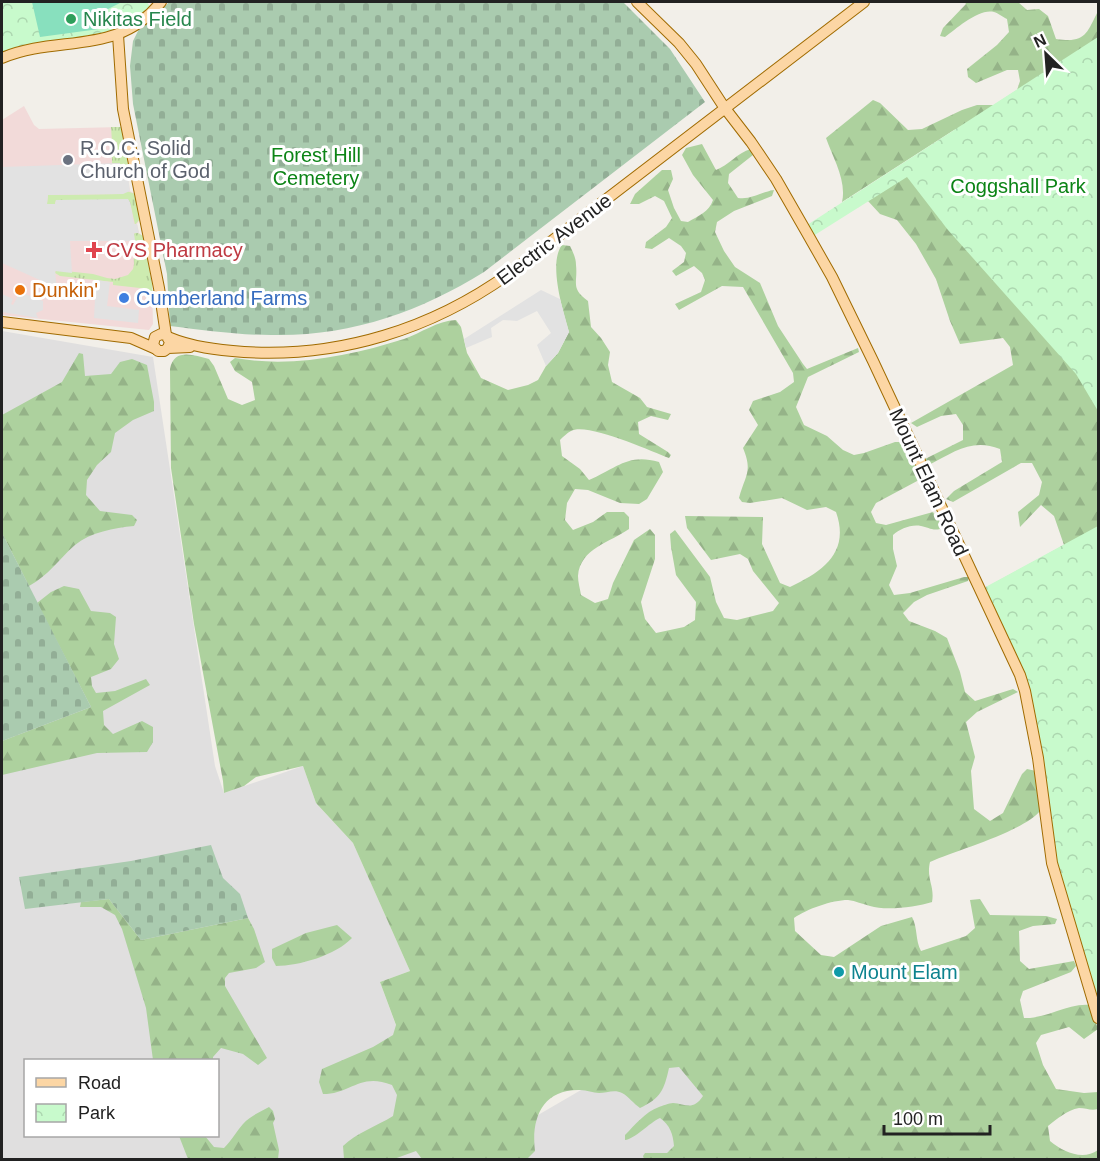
<svg xmlns="http://www.w3.org/2000/svg" width="1100" height="1161" viewBox="0 0 1100 1161" font-family="Arial,sans-serif">
<defs>
<pattern id="grass-tufts" width="24" height="20" patternUnits="userSpaceOnUse" patternTransform="scale(1.5)"><rect width="24" height="20" fill="#cdebb0"/><path d="M3 7l-1-3M5 7V3M7 7l1-3M15 17l-1-3M17 17v-4M19 17l1-3" fill="none" stroke="#b0c997"/></pattern>
<pattern id="forest-firs" width="22" height="20" patternUnits="userSpaceOnUse" patternTransform="scale(1.5)"><rect width="22" height="20" fill="#add19e"/><path d="M5 1l3.5 6h-7zM16 11l3.5 6h-7z" fill="#95b388"/></pattern>
<pattern id="cemetery-stones" width="16" height="16" patternUnits="userSpaceOnUse" patternTransform="scale(1.5)"><rect width="16" height="16" fill="#aacbaf"/><path d="M2 7V4a2 2 0 0 1 4 0v3zM10 15v-3a2 2 0 0 1 4 0v3z" fill="#92ae96"/></pattern>
<pattern id="park-crowns" width="20" height="18" patternUnits="userSpaceOnUse" patternTransform="scale(1.5)"><rect width="20" height="18" fill="#c8facc"/><path d="M2 6a3 3 0 1 1 6 0M12 15a3 3 0 1 1 6 0" fill="none" stroke="#acd6af"/></pattern>
</defs>
<rect width="100%" height="100%" fill="#f2efe9"/>
<g fill="#e0dfdf" fill-rule="evenodd">
<path d="M2,331L153,357L215,766L224,793L303,766L316,803L353,843L410,971L380,982L445,1159H2ZM26,1060H218V1136H26Z"/>
<path d="M667,1040L722,1089L743,1160H461Z"/>
</g>
<path fill="#f2dad9" d="M24,106L34,125L39,129L121,127L130,174L128,178L130,191L135,194L140,219L137,224L139,233L143,236L152,284L153,324L149,330L2,315V120Z"/>
<g fill="url(#grass-tufts)">
<path d="M111,127H121L130,174L128,177H121L120,164L112,163V152H117V142H112Z"/>
<path d="M127,191L135,194L140,219L135,225L130,202L56,200L55,204H47L48,195L122,194Z"/>
<path d="M136,232L143,236L152,284L153,302L148,301L149,289L113,285V282L60,276L55,273L56,270L93,274L107,278L115,279L128,275L133,269L134,264L133,235Z"/>
</g>
<g fill="url(#forest-firs)">
<path d="M965,2H1018L1027,10L1039,9L1048,16L1056,39C1085,43 1086,35 1098,11V82L954,130L842,202C847,181 833,158 826,138L873,100L880,103L908,130L922,129L962,110L977,105H994L1017,90L1020,81L1018,70H1007L976,83L968,77L967,69L997,45L1009,32L1007,19C1003,17 998,13 994,12C979,8 956,29 945,37L940,36L943,28L966,4Z"/>
<path d="M1098,94V581L987,587L1064,545L1054,516L1041,505L1020,527L1018,512L1039,495L1042,482L1032,463H1021L953,502L946,499L954,491L1002,462L1000,449C972,438 954,452 929,465L925,459L963,440V425L956,414L941,416L917,427L911,423L1013,365L1010,347L1003,338L960,344L950,321L936,279L916,244L897,220L880,214L868,201L907,176Z"/>
<path d="M702,144L716,170C729,165 737,153 751,149L753,155L729,174L728,183L738,198C751,200 761,192 774,190L772,196L734,211L717,222L715,232L724,251L735,267L760,283L778,326L803,364L807,369L858,348L859,352L808,377L796,407L804,425L827,436L843,450L854,455L864,453L895,442H901L920,474L919,480L876,503L871,512L876,523L886,525L933,512L940,522V529C932,531 928,527 921,526C911,524 900,529 893,535V549L897,566L889,585L894,595L910,593L964,577H969L968,581L927,595L914,602L903,613L909,621L935,631L947,638L960,672L965,692L975,701L1013,689L1018,692L977,712L966,722L975,757L971,771L974,809L990,821L1003,813L1022,774L1027,769L1036,771L1041,810C1023,832 959,849 930,862C926,879 935,886 932,902C916,907 886,911 870,906C862,904 856,901 848,900C832,900 807,909 794,918L795,931L821,955L834,957L881,926L912,917C918,928 915,940 921,951L966,936L975,928L970,900L980,899L990,915L1046,916L1057,919L1055,924L1033,926L1019,931L1020,961L1029,969L1074,961L1076,966L1071,972L1023,991L1020,1000L1024,1018C1047,1019 1067,1003 1090,1005L1098,1029L1084,1039L1069,1027L1041,1035L1036,1043L1043,1065L1056,1089L1084,1093L1098,1092V1109C1091,1111 1086,1108 1079,1108C1067,1110 1057,1119 1048,1126L1050,1141C1063,1152 1083,1161 1098,1150V1159H644L643,1156L645,1153H667L674,1146C673,1134 670,1125 660,1118C649,1123 635,1139 625,1140V1135C635,1125 645,1112 659,1107C662,1106 669,1103 673,1103C686,1104 693,1111 703,1096L679,1067L669,1068C664,1090 661,1098 640,1108C634,1104 628,1096 622,1093C615,1089 606,1093 599,1093C593,1093 587,1090 580,1090C542,1089 531,1119 535,1151L527,1159H422L416,1151L394,1159H344L343,1146C356,1133 377,1126 393,1116L397,1095L392,1085C360,1072 351,1094 323,1094L319,1082L322,1069L373,1047L393,1035L396,1025L380,982L410,971L353,843L316,803L303,766L256,777L244,786L224,793L223,781L194,624L171,468L170,369C174,348 193,355 209,359L214,366L228,399L242,405L255,400L252,382L235,371L230,362L235,358C291,368 350,356 404,339C421,333 437,321 456,320L461,327L467,353L481,378L508,390L528,385L538,380L546,366L558,353L569,332C563,311 548,263 562,245L570,246C573,252 576,258 576,265C578,283 570,288 588,301L591,327L601,338L610,352L608,365L612,382L640,398L647,407L671,414L668,420L651,416L638,422L639,434L668,452L671,455L669,458C650,451 587,422 571,431C567,433 563,437 560,440L562,456L580,469L589,480C617,468 628,453 659,462L663,472L647,499L639,504L620,503L588,490L575,489L567,503L565,520L573,530L593,522L607,512H624L629,517V529C611,542 580,548 578,576C578,582 580,589 581,595L595,603L608,599L613,583L634,540L650,529L655,535V559L641,602L645,619L656,633L684,627L695,620L696,602L676,575L671,547L670,534L675,530L710,577L716,602L724,618L737,620L773,611L779,603L753,571L748,559L740,554L711,560L687,528L685,516L763,517L762,544L780,583L790,587C824,571 850,552 836,512L826,507L807,510L782,498L750,503L742,502L739,498C745,475 753,472 743,448L758,425L749,410L753,401L780,392L794,382L793,373L743,287L722,286L679,310L675,304L701,292L705,280L702,273L694,266L676,276L672,271L684,262L686,253L681,246L669,238L652,249L645,248L646,242L666,227L672,218L664,201L655,196L639,204H630L635,194L662,170H671L673,179L668,190L674,208L681,221L688,222C698,216 709,212 713,200L693,175L682,155L686,148Z"/>
<path d="M79,353L83,354L85,376L111,374L120,362L132,359L147,365L154,402V411L133,420L115,433L111,452L97,465L87,480L86,495L100,511L132,515L137,520L134,526C114,528 91,532 75,545C58,560 49,575 29,586L2,533V415L62,382Z"/>
<path d="M64,586L79,589L91,611L110,613L116,617L114,644L119,659L111,669L91,677L92,686L96,693L115,691L146,679L150,685L103,711L104,725L113,734L142,721L153,727V742L147,752L97,753L2,775V741L91,707L37,603L51,592Z"/>
<path d="M109,899L141,940L248,918L254,929L265,962L256,968L229,973L225,978V986L267,1058L258,1065L243,1054L221,1048L213,1057V1060H153L146,1008L122,929L115,915L101,907H80L81,902Z"/>
<path d="M337,925L352,938C336,955 299,966 276,966L272,958V949L306,933Z"/>
<path d="M269,1107L273,1111L275,1119L273,1123L279,1150L278,1159H188L179,1136H205L214,1147L224,1148C232,1140 236,1132 243,1124C250,1116 260,1112 269,1107Z"/>
</g>
<g fill="url(#cemetery-stones)">
<path d="M169,2H623L670,49L705,102L484,272C420,312 348,337 271,335C237,335 203,330 170,326L167,274L133,104L130,66L133,41L140,27L156,16Z"/>
<path d="M2,533L91,707L2,741Z"/>
<path d="M211,845L223,878L240,894L248,918L141,940L109,899L25,909L19,877L131,861Z"/>
</g>
<g fill="url(#park-crowns)">
<path d="M2,2H147L153,11L130,29L2,58Z"/>
<path d="M1098,37V411L1076,374L948,230L907,177L810,238L804,227Z"/>
<path d="M1098,526V1018L1052,863L1025,691L980,590Z"/>
</g>
<path fill="#88e0be" d="M32,2H122L102,12L108,25L99,29L40,37Z"/>
<g fill="#e2e2e2">
<path d="M120,163L121,177H128L130,191L123,194L48,195L47,204H55L56,200L128,199L130,202L134,224H137L139,233H134L135,241H70L72,273L55,271L57,289H45L42,281L2,263V167Z"/>
<path d="M96,280L110,282L107,306L139,310L138,323L94,318Z"/>
<path d="M541,290L560,299L569,332L558,353L546,366L537,345L551,333L537,311L517,321L503,320L491,328L492,337L466,348L464,339Z"/>
<path d="M20,292L43,301V310L36,313L38,318L2,312V294L13,299L11,304L13,305Z"/>
</g>
<g fill="none" stroke-linecap="round" stroke-linejoin="round">
<g stroke="#a06b00" stroke-width="12">
<g id="major">
<path d="M637,2L679,43L696,64L724,107L751,142L776,179L807,233L832,277L873,361L1020,675L1025,691L1038,758L1052,863L1098,1018"/>
<path d="M118,35L123,109L159,288L166,335"/>
<path d="M2,58C59,34 117,57 161,2"/>
<path d="M2,322L131,338L156,349"/>
<path d="M168,337C192,347 217,350 244,352C340,358 432,329 510,273L864,2"/>
<path d="M168,348L170,342L166,335L161,334L155,337L153,345L158,351H164L168,348L190,347"/>
</g>
</g>
<use href="#major" stroke="#fcd6a4" stroke-width="10"/>
</g>
<circle fill="#2e9e5b" stroke="#fff" stroke-width="2" cx="71" cy="19" r="6"/>
<circle fill="#6b7280" stroke="#fff" stroke-width="2" cx="68" cy="160" r="6"/>
<path fill="#e0444e" stroke="#fff" stroke-width="2" d="M91 241h6v6h6v6h-6v6h-6v-6h-6v-6h6z"/>
<circle fill="#e8710a" stroke="#fff" stroke-width="2" cx="20" cy="290" r="6"/>
<circle fill="#3f7fe0" stroke="#fff" stroke-width="2" cx="124" cy="298" r="6"/>
<circle fill="#0f9aa8" stroke="#fff" stroke-width="2" cx="839" cy="972" r="6"/>
<g text-anchor="middle" dominant-baseline="central" stroke-width="6" stroke-linejoin="round" paint-order="stroke">
<g font-size="20" fill="#27864d" stroke="#fff" text-anchor="start">
<text x="83" y="19">Nikitas Field</text>
</g>
<g font-size="20" fill="#5b616d" stroke="#fff" text-anchor="start">
<text x="80" y="148">R.O.C. Solid<tspan x="80" dy="23">Church of God</tspan></text>
</g>
<g font-size="20" fill="#0c8416" stroke="#fff">
<text x="316" y="155">Forest Hill<tspan x="316" dy="23">Cemetery</tspan></text>
<text x="1018" y="186">Coggshall Park</text>
</g>
<g font-size="20" fill="#222" stroke="#fff">
<text transform="translate(554 239) rotate(-37)">Electric Avenue</text>
<text transform="translate(929 482) rotate(65)">Mount Elam Road</text>
</g>
<g font-size="20" fill="#be3a42" stroke="#fff" text-anchor="start">
<text x="106" y="250">CVS Pharmacy</text>
</g>
<g font-size="20" fill="#c56008" stroke="#fff" text-anchor="start">
<text x="32" y="290">Dunkin'</text>
</g>
<g font-size="20" fill="#366cbe" stroke="#fff" text-anchor="start">
<text x="136" y="298">Cumberland Farms</text>
</g>
<g font-size="20" fill="#0d838f" stroke="#fff" text-anchor="start">
<text x="851" y="972">Mount Elam</text>
</g>
</g>
<rect width="1100" height="1161" fill="none" stroke="#222222" stroke-width="6"/>
<rect x="24" y="1059" width="195" height="78" fill="#ffffff" stroke="#a7a7a7" stroke-width="1.5"/>
<rect x="36" y="1078" width="30" height="9" fill="#fcd6a4" stroke="#a7a7a7" stroke-width="1.5"/>
<text x="78" y="1089" font-size="18" fill="#222222">Road</text>
<rect x="36" y="1104" width="30" height="18" fill="url(#park-crowns)" stroke="#a7a7a7" stroke-width="1.5"/>
<text x="78" y="1119" font-size="18" fill="#222222">Park</text>
<g transform="translate(1046 54) rotate(335)" stroke="#ffffff" stroke-width="4.5" paint-order="stroke">
<path d="M0-4.5L10 22L0 15L-10 22Z" fill="#222222"/>
<text y="-9" font-size="16" font-weight="bold" text-anchor="middle" fill="#222222">N</text>
</g>
<path d="M884 1125v9h106v-9" fill="none" stroke="#222222" stroke-width="3"/>
<text x="893" y="1125" font-size="18" fill="#222222" stroke="#ffffff" stroke-width="4.5" paint-order="stroke">100 m</text>
</svg>
